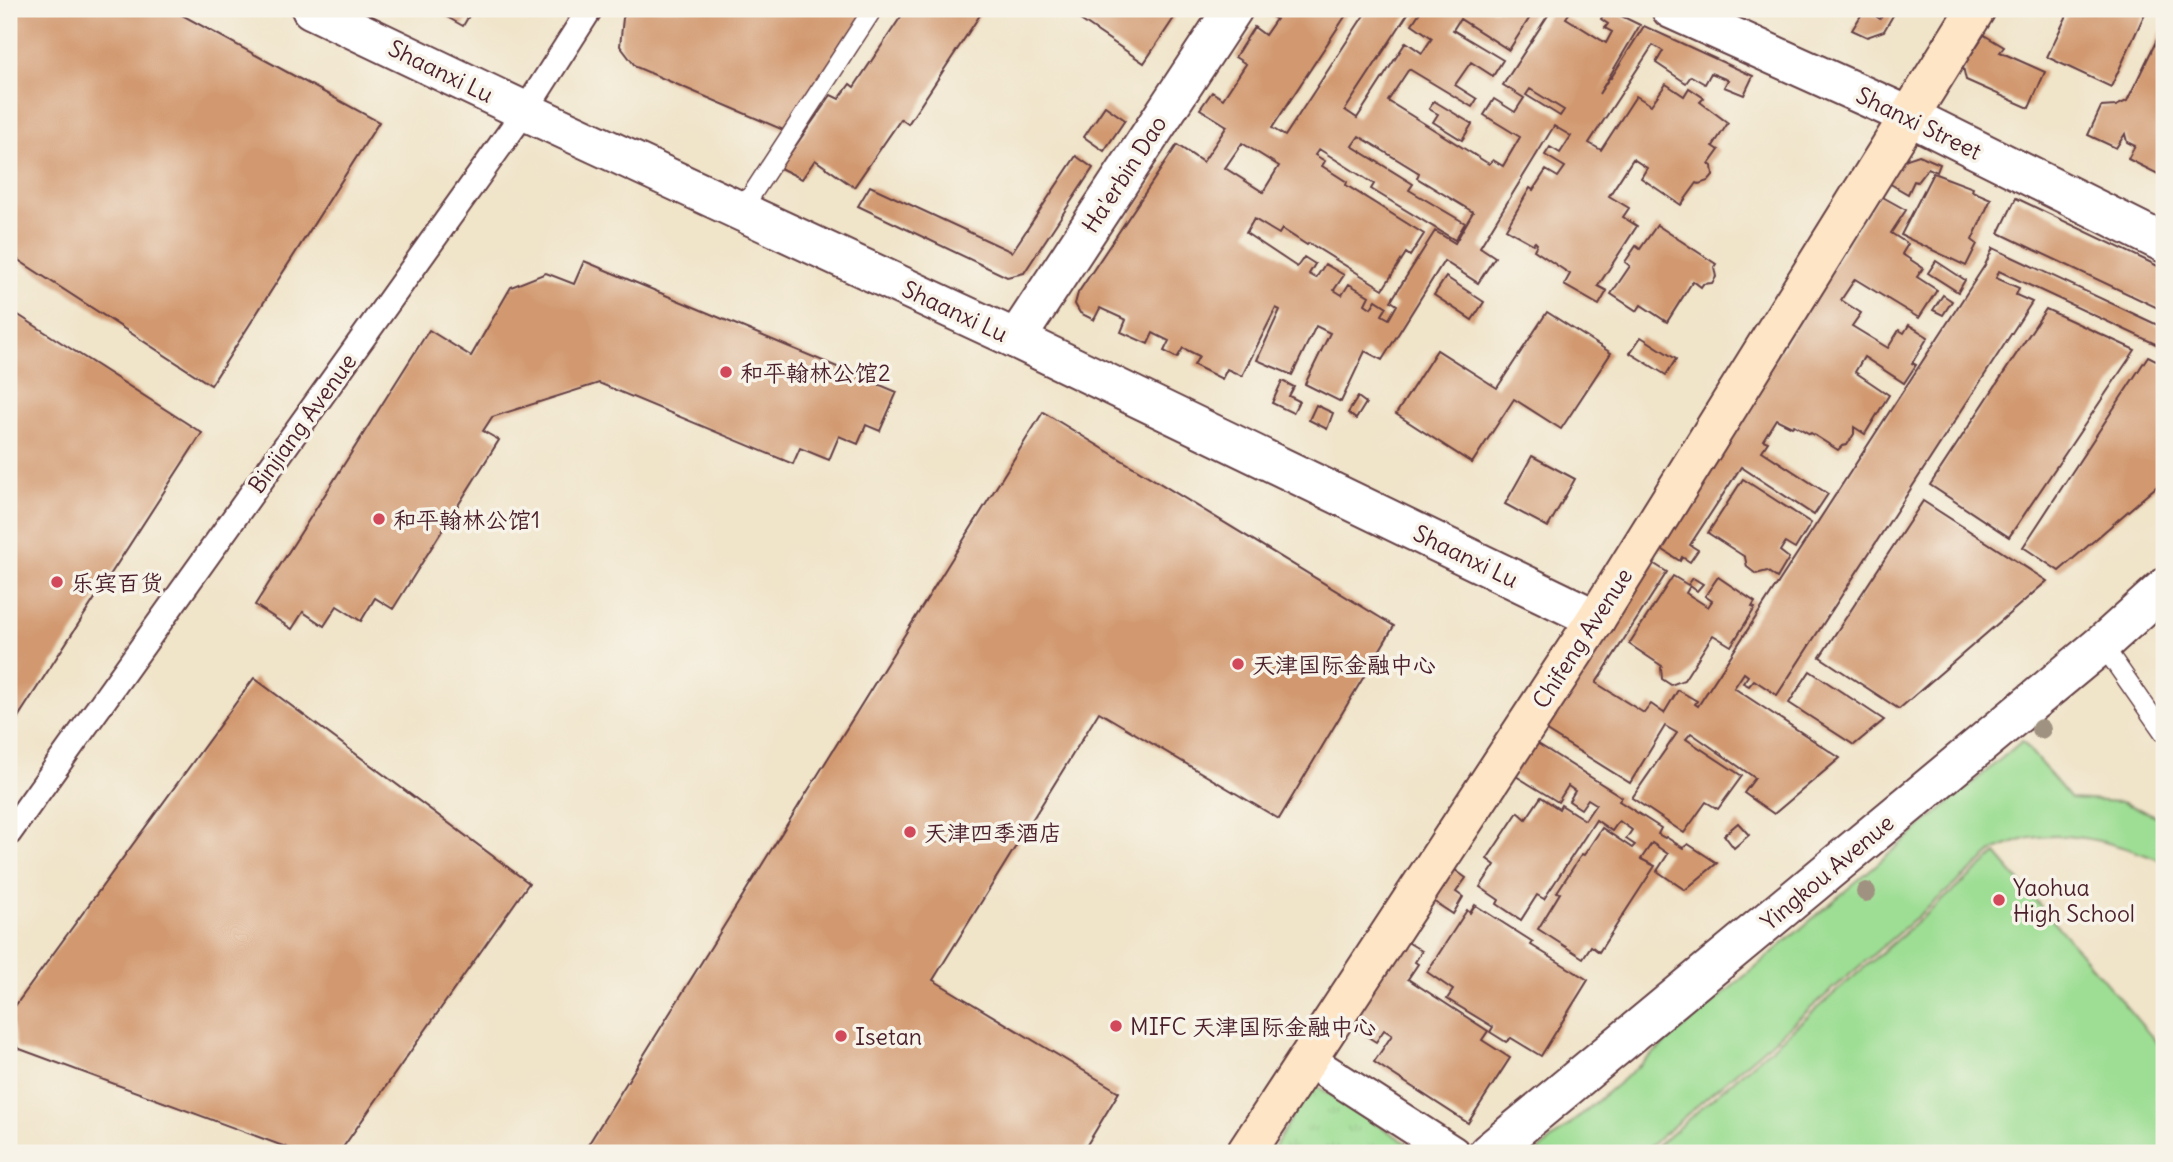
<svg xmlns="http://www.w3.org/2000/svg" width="2173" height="1162" viewBox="0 0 2173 1162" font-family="Delius,'LXGW WenKai TC',sans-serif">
<defs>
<pattern id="park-tufts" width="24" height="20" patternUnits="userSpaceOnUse" patternTransform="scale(1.75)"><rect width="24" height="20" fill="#9ede94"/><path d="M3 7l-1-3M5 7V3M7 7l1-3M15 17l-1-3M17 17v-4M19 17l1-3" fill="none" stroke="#8abe80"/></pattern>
</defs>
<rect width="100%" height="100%" fill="#f7f3e8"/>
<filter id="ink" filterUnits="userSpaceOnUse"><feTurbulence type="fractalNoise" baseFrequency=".0143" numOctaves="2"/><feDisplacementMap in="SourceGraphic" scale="14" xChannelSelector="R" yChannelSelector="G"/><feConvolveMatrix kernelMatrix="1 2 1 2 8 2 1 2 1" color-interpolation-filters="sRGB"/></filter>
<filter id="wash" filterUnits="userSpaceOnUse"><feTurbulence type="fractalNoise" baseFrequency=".00686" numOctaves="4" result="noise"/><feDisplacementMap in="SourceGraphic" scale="28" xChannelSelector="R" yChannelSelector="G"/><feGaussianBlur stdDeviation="1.57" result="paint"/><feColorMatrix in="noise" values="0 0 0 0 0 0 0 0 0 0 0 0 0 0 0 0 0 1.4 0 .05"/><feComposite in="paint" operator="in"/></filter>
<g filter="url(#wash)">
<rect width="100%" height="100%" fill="#f0e4c9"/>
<path fill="url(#park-tufts)" stroke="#747e60" stroke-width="2" d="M1312,1083L1422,1153H1271Z"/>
<g fill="#9ede94" stroke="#747e60" stroke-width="2">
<path d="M2022,741L2071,799L2121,802L2164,819V862C2123,846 2077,830 2031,838C2019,840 2007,846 1995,850L1642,1153H1536Z"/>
<path d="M1996,854L2164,1051V1153H1649Z"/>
</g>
<g id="blocks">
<g fill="#d2996f" fill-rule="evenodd">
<path d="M9,9H171L379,122L211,385L9,254Z"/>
<path d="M433,9H473L463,26Z"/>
<path d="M629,9H869L788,132L636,67L620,46L623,18Z"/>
<path d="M906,9H984L908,124L901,119L854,187L815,160L802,179L780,168L831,95L839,99L850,84L854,87Z"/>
<path d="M1081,9H1180L1144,63L1076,17Z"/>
<path d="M1267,9H1350L1272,128L1285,136L1368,9H1411L1345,110L1357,118L1406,42L1422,53L1432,38L1412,24L1422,9H1531L1534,11L1509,50L1460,19L1453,30L1503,60L1493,76L1471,62L1455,85L1477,99L1472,107L1409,69L1388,101L1489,164L1493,160L1503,166L1520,137L1484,115L1494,99L1515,112L1524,98L1503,85L1552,9H1572L1566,18L1606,43L1612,32L1605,28L1608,24L1601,19L1607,9L1640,25L1599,94L1610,77L1611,78L1644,26L1753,76L1744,95L1724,87L1728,80L1711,73L1705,84L1691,76L1686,83L1656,63L1663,51L1653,45L1589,143L1601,150L1636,96L1651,105L1666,84L1684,96L1689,88L1704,98L1700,102L1728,123L1713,146L1719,150L1709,164L1712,166L1713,175L1708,181L1699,184L1697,183L1681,205L1641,178L1647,168L1633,159L1609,196L1629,208L1623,217L1637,226L1598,286L1607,291L1599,305L1564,285L1570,274L1534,250L1537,244L1535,242L1533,244L1506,229L1530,188L1533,190L1546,170L1558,177L1565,167L1545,155L1550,147L1560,153L1571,136L1554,126L1480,247L1495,257L1478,283L1444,261L1382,360L1365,351L1341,402L1305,384L1330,333L1316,326L1292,375L1257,360L1280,310L1276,308L1242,376L1227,369L1222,379L1194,365L1199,356L1183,348L1177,358L1164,351L1169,341L1153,333L1148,344L1121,332L1126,320L1100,308L1094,320L1080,313L1075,304L1078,293L1177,145L1203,162L1227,126L1200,109L1212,92L1223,99L1246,64L1235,57L1254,27L1265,35L1276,19L1264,12ZM1530,89L1564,110L1560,116L1526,95ZM1359,136L1419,173L1417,178L1473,212L1455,243L1435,231L1391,301L1397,305L1389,319L1382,315L1387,307L1376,300L1371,308L1365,304L1369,296L1349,284L1342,295L1334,290L1344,275L1325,264L1316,278L1309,274L1315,264L1304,257L1297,267L1246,233L1254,219L1279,234L1282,229L1307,245L1309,243L1383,289L1406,253L1410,256L1424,234L1346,185L1347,182L1322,166L1325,161L1315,155L1319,149L1374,184L1371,189L1455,240L1465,223L1409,190L1413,184L1352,146ZM1242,143L1279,166L1263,192L1225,168Z"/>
<path d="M1865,9L1880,19L1887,9L1895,12L1884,31L1867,37L1852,30Z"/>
<path d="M2070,9H2147L2111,87L2047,57Z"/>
<path d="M2164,25V177L2128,159L2135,146L2127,142L2125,134L2116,148L2088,135L2101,107L2116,106L2127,101Z"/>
<path d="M1984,35L2004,47L2000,52L2045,72L2029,108L1966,80L1963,67Z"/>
<path d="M1434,101L1472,124L1462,140L1433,122L1438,114L1429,109Z"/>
<path d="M1105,106L1125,120L1104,151L1084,137Z"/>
<path d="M1919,155L1940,164L1937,172L1928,168L1917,182L1914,181L1908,194L1887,182L1901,161Z"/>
<path d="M1076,156L1093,168L1024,273L1007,277L858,206L870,186L1012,252Z"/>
<path d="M1933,173L1973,188L1972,191L1991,199L1972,240L1977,244L1966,266L1901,235Z"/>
<path d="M1879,195L1906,210L1891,233L1908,244L1902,254L1923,268L1917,277L1937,290L1919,318L1855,279L1841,300L1861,313L1852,326L1888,348L1899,330L1904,333L1909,325L1928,337L1912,363L1916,365L1904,383L1864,357L1855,372L1889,395L1865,434L1854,427V434L1847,445L1842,446L1838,450L1811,433L1810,434L1794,425L1792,427L1776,419L1763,440L1768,442L1762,451L1828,494L1814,515L1741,467L1690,545L1698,550L1690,562L1682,557L1680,561L1657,546Z"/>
<path d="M2016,198L2164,269V311L1999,233Z"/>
<path d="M1657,225L1716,264L1714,267L1716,277L1712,283L1703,284L1701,287L1693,281L1667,322L1641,305L1637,311L1611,294L1630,266L1625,262L1636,246L1640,249Z"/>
<path d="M1993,248L2164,328V348L1999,271L1996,278L2019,288L2016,295L2032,302L1777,695L1754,680L1749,686L1743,683L1748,676L1744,673L1734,688L1840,758L1774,814L1744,793L1755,778L1691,733L1686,739L1742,776L1718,809L1706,802L1684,833L1632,798L1677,733L1665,726L1630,783L1540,727L1648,560L1667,572L1596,683L1644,713L1651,704L1664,713L1678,690L1697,701L1695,704L1698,706L1985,265Z"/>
<path d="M584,261L897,392L880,431L866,425L858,444L839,436L829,460L800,448L793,464L599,383L492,417L483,431L499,440L393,609L375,598L361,621L337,606L324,626L303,612L292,629L255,605L429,330L471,356L511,287L546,273L574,284Z"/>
<path d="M1936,261L1965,280L1958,292L1928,273Z"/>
<path d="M1446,277L1484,302L1472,320L1434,295Z"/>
<path d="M1943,295L1952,301L1943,315L1933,310Z"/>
<path d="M9,309L202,433L9,731Z"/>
<path d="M2046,309L2135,350L2009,537L1930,485Z"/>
<path d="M1547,312L1611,353L1561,429L1514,399L1472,463L1396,414L1437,350L1497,388Z"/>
<path d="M1641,337L1676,359L1666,375L1630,353Z"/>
<path d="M2148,356L2164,364V480L2059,571L2023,547Z"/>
<path d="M1282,381L1294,387L1289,396L1299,401L1293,413L1272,403Z"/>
<path d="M1358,397L1366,403L1356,419L1348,413Z"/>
<path d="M1316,405L1333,413L1327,429L1309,420Z"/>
<path d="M1043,412L1394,626L1279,819L1099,712L933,980L1119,1092L1082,1153H583Z"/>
<path d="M1532,456L1575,479L1548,527L1505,504Z"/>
<path d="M1743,479L1811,523L1795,549L1785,543L1780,551L1789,558L1777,578L1767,571L1756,574L1747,567L1745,557L1708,533Z"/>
<path d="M1923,501L2047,581L1899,709L1820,657Z"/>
<path d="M1673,576L1688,585L1693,578L1703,584L1697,591L1690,586L1686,593L1708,607L1712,601L1705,596L1718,577L1755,602L1752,607L1755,608L1731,646L1713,635L1684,680L1671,685L1662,679L1661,668L1662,666L1629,644Z"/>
<path d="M1810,671L1884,720L1854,745L1789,703Z"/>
<path d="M254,678L529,883L339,1153H302L17,1048L10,1013Z"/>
<path d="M1532,740L1622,797L1619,801L1661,828L1658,834L1665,838L1666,837L1683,848L1688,844L1717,863L1685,890L1657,871L1668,854L1652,843L1641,859L1655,866L1599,952L1591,946L1583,958L1538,929L1560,893L1557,892L1582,854L1584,855L1602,828L1632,848L1635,845L1626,839L1632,830L1619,821L1612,831L1596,820L1544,899L1537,895L1521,920L1497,904L1499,900L1480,887L1495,865L1487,859L1518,812L1526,819L1541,797L1559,809L1561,805L1585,820L1596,804L1588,799L1581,809L1569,801L1575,791L1568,786L1558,802L1511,773Z"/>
<path d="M1738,823L1749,835L1734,848L1724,835Z"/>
<path d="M1451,867L1466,878L1456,892L1463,897L1453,914L1430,899Z"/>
<path d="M1475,905L1533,942L1531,945L1588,980L1541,1056L1511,1038L1506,1042L1490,1032L1493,1027L1447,999L1453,990L1427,972L1467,910L1470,913Z"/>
<path d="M1404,940L1422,951L1415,962L1418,964L1408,979L1488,1031L1482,1040L1510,1058L1468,1123L1374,1062L1392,1035L1384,1030L1376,1042L1349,1025Z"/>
</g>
</g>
</g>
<g filter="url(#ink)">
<use href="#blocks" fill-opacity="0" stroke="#633d43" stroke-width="2"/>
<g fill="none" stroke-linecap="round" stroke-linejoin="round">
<g stroke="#633d43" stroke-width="21">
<g id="service">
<path d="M741,211L873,9"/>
<path d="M2102,644L2164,733"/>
</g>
</g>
<g stroke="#633d43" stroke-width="28">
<path id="pedestrian" d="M9,833L525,111L590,9"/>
</g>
<g stroke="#633d43" stroke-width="37">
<path id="minor" d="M1307,1059L1453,1153"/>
</g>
<g stroke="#633d43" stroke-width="42">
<g id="tertiary">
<path d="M311,9L525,111L1016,339L1596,619"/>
<path d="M1671,9L1909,116L2164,243"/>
<path d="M1016,339L1233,9"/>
<path d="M1488,1153L2102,644L2164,588"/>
</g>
</g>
<g stroke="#633d43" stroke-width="42">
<path id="secondary" d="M1246,1153L1596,619L1976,9"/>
</g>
<use href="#service" stroke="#fff" stroke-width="18"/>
<use href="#pedestrian" stroke="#fff" stroke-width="24"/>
<use href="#minor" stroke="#fff" stroke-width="33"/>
<use href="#tertiary" stroke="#fff" stroke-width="38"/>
<use href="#secondary" stroke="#fee5c5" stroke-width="38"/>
</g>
<g fill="#a09280">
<circle cx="2041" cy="729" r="10"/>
<circle cx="1866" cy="892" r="10"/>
</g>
</g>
<g fill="#d1495b" stroke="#f7f3e8" stroke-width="2.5">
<circle cx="726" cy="372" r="7"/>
<circle cx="379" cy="519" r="7"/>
<circle cx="57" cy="582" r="7"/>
<circle cx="1238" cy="664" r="7"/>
<circle cx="910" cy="832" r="7"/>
<circle cx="1999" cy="900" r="7"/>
<circle cx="1116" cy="1026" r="7"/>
<circle cx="841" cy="1036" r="7"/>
</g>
<g text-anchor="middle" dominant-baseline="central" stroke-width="7" stroke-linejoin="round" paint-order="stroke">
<g font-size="23" fill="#4a1f2b" stroke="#f7f3e8">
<text transform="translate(441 71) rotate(26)">Shaanxi Lu</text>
<text transform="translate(1919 123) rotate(26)">Shanxi Street</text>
<text transform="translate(1124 174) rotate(-57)">Ha'erbin Dao</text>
<text transform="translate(955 311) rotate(25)">Shaanxi Lu</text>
<text transform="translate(302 423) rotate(-54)">Binjiang Avenue</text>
<text transform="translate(1466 556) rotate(26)">Shaanxi Lu</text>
<text transform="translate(1582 638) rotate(-57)">Chifeng Avenue</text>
<text transform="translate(1827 872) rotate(-40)">Yingkou Avenue</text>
</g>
<g font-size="23" fill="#4a1f2b" stroke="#f7f3e8" text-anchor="start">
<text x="740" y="372">和平翰林公馆2</text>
<text x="393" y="519">和平翰林公馆1</text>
<text x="71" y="582">乐宾百货</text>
<text x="1252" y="664">天津国际金融中心</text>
<text x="924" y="832">天津四季酒店</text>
<text x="2013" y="887">Yaohua<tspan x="2013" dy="26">High School</tspan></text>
<text x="1130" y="1026">MIFC 天津国际金融中心</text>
<text x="855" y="1036">Isetan</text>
</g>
</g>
<rect width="2173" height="1162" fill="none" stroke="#f7f3e8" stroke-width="35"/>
</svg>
